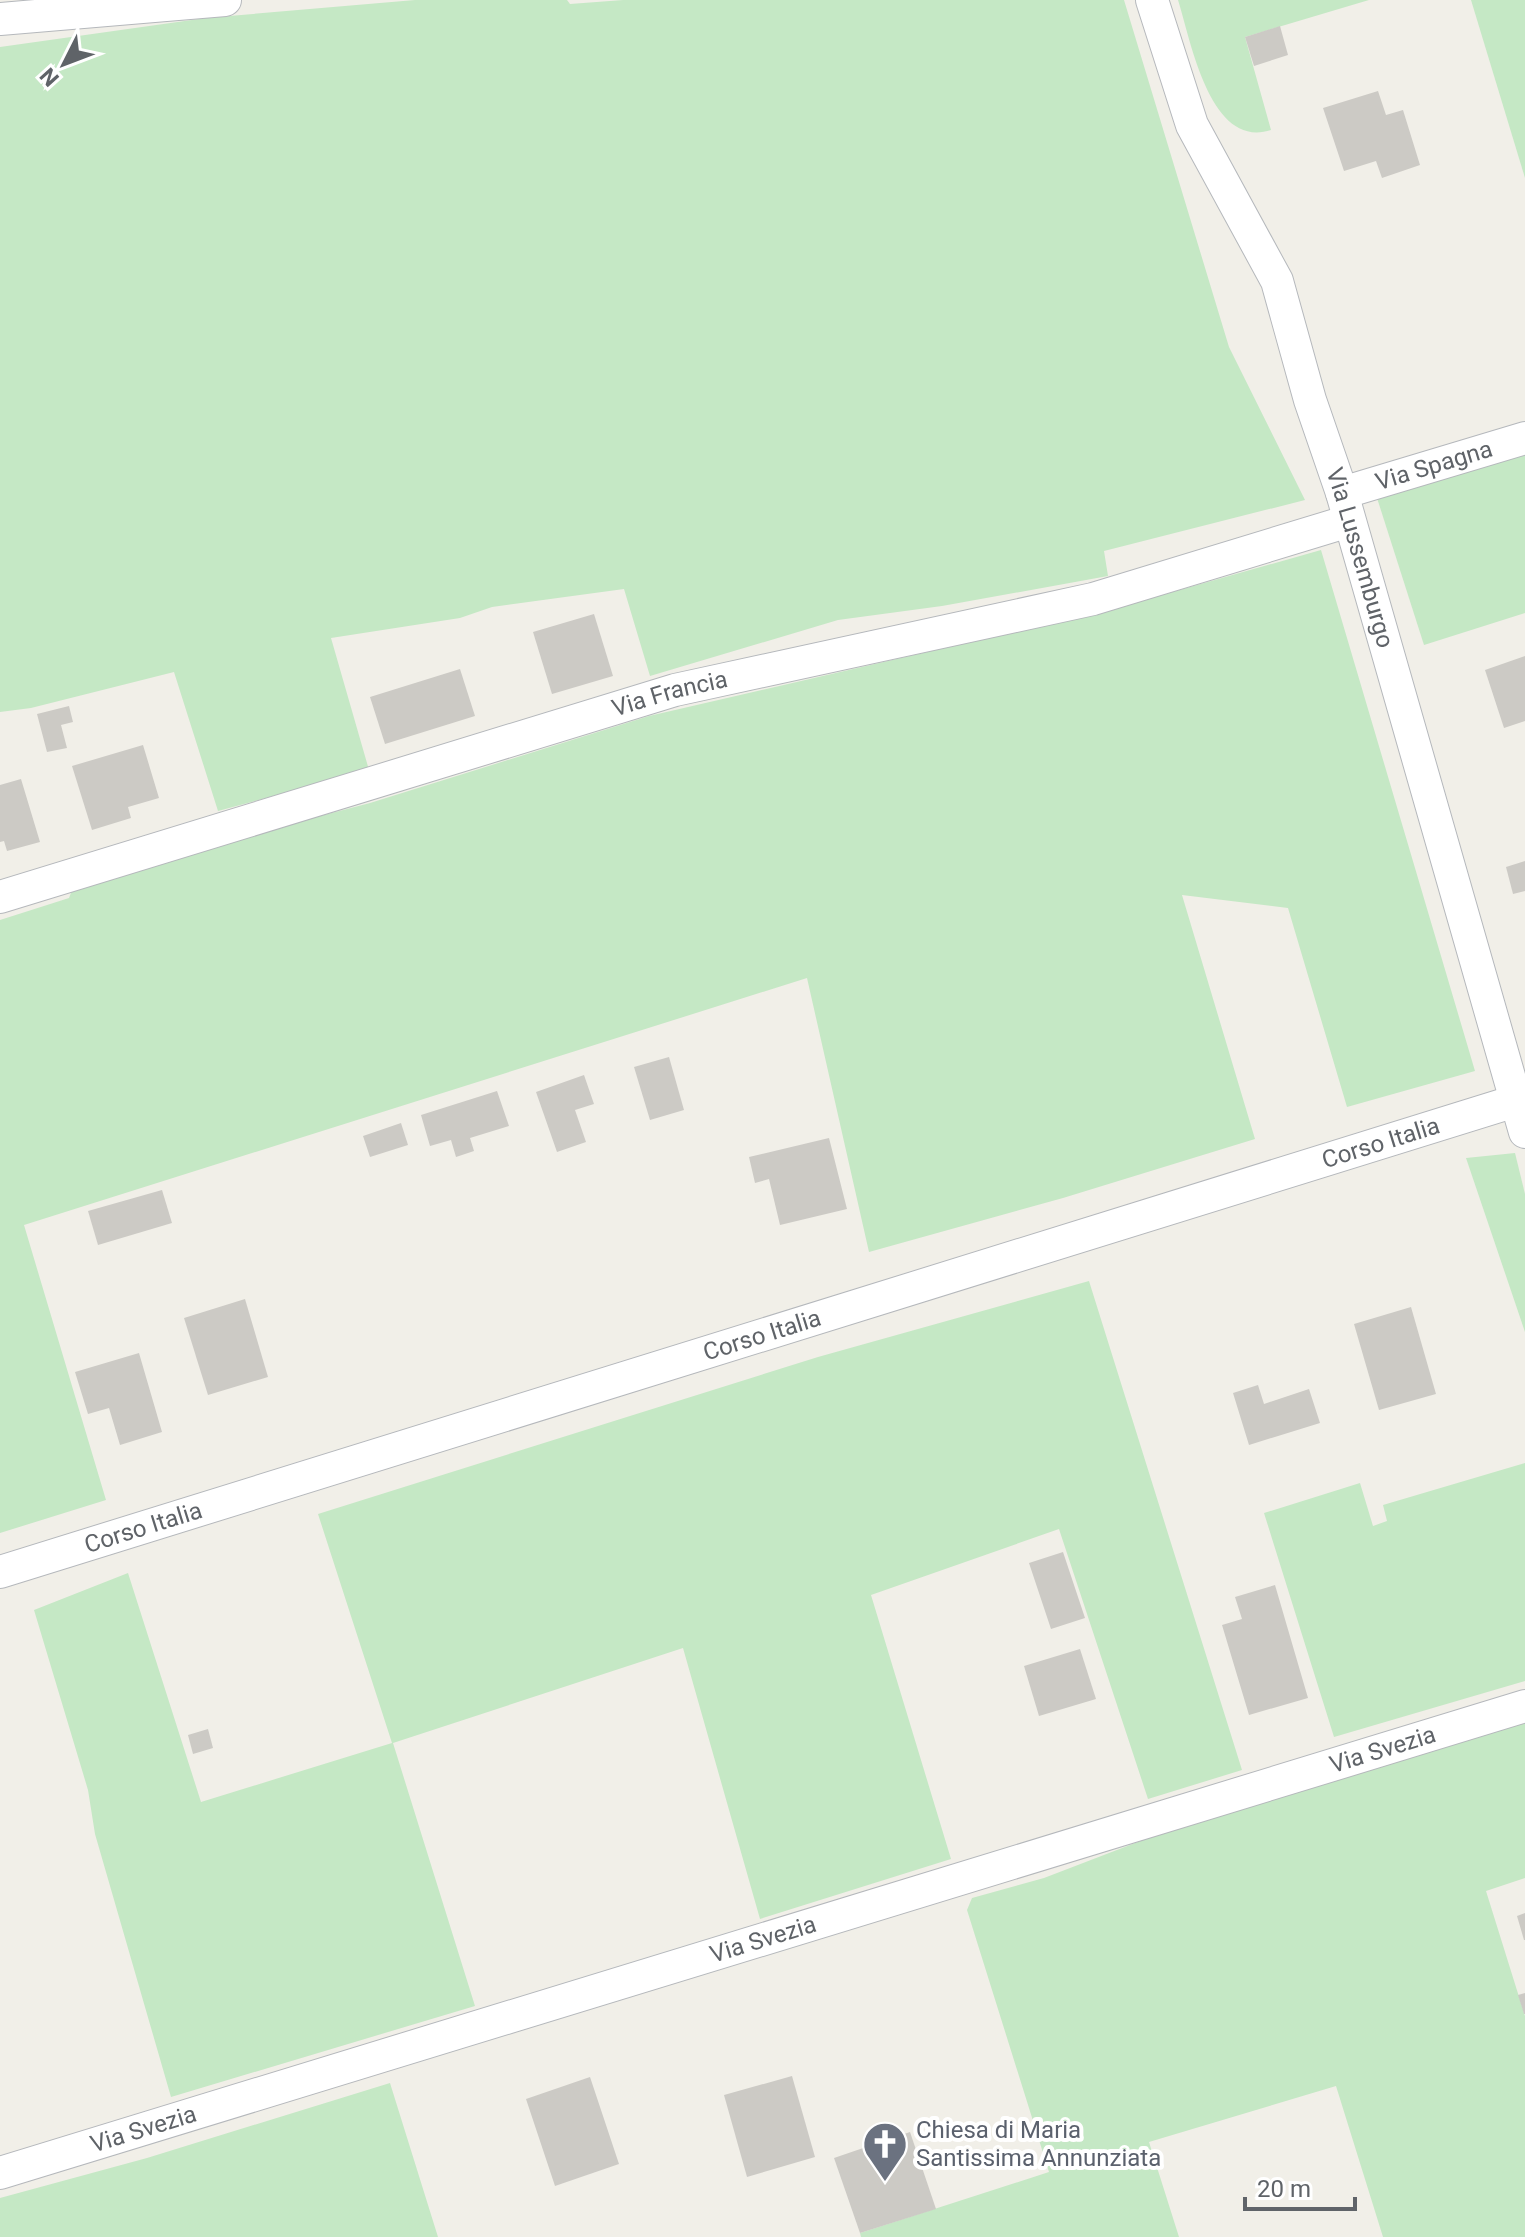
<svg xmlns="http://www.w3.org/2000/svg" width="1525" height="2237" viewBox="0 0 1525 2237" font-family="Roboto,sans-serif">
<rect width="100%" height="100%" fill="#f1efe8"/>
<g fill="#c5e8c5">
<path d="M415,0H567L570,4L623,0H1124L1229,347L1305,500L1104,551L1108,576L942,606L838,620L650,676L624,589L492,607L460,618L331,638L369,770L218,811L174,672L31,708L0,712V47L206,18Z"/>
<path d="M1178,0H1369L1245,37L1271,130C1210,150 1191,41 1178,0Z"/>
<path d="M1471,0H1525V178Z"/>
<path d="M1525,452V613L1424,645L1377,498Z"/>
<path d="M1321,550L1475,1071L1347,1107L1288,908L1182,895L1255,1139L1063,1198L869,1252L807,978L24,1225L106,1500L0,1533V920L69,898L74,885L194,849L370,803L649,716L1109,610Z"/>
<path d="M1515,1153L1525,1194V1332L1466,1158Z"/>
<path d="M1089,1281L1242,1770L1148,1799L1059,1529L871,1595L951,1859L760,1919L683,1648L393,1743L475,2006L171,2097L95,1834L88,1790L34,1610L128,1573L201,1802L392,1743L318,1514L818,1357Z"/>
<path d="M1525,1463V1681L1334,1737L1264,1513L1360,1483L1373,1526L1387,1521L1383,1505Z"/>
<path d="M1525,1720V1878L1486,1891L1525,2016V2237H1383L1336,2086L1149,2142L1179,2237H861L860,2233L1049,2172L967,1910L972,1898L1044,1878L1156,1835Z"/>
<path d="M390,2083L438,2237H0V2198L147,2158Z"/>
</g>
<g fill="#cccac5">
<path d="M1280,26L1288,55L1254,66L1245,37Z"/>
<path d="M1378,91L1386,115L1403,110L1420,165L1382,178L1376,161L1344,171L1323,108Z"/>
<path d="M594,614L613,676L552,694L533,632Z"/>
<path d="M1525,656V721L1504,728L1485,670Z"/>
<path d="M460,669L475,716L385,744L370,697Z"/>
<path d="M69,706L73,722L61,725L67,748L47,752L37,714Z"/>
<path d="M143,745L159,798L128,807L131,818L92,830L72,766Z"/>
<path d="M21,779L40,842L7,851L4,841L0,842V785Z"/>
<path d="M1525,861V891L1513,894L1506,867Z"/>
<path d="M669,1057L684,1110L650,1120L634,1067Z"/>
<path d="M584,1075L594,1104L575,1110L586,1142L557,1152L536,1092Z"/>
<path d="M497,1091L509,1126L470,1138L474,1151L456,1157L451,1140L430,1146L421,1115Z"/>
<path d="M401,1123L408,1145L370,1157L363,1136Z"/>
<path d="M829,1138L847,1209L780,1225L769,1179L755,1183L749,1157Z"/>
<path d="M162,1190L172,1223L98,1245L88,1211Z"/>
<path d="M245,1299L268,1377L208,1395L184,1318Z"/>
<path d="M1411,1307L1436,1394L1379,1410L1354,1324Z"/>
<path d="M139,1353L162,1432L120,1445L109,1408L88,1414L75,1372Z"/>
<path d="M1258,1385L1264,1404L1309,1389L1320,1423L1249,1445L1233,1393Z"/>
<path d="M1063,1552L1085,1618L1051,1629L1029,1563Z"/>
<path d="M1275,1585L1308,1698L1249,1715L1222,1625L1242,1619L1235,1597Z"/>
<path d="M1080,1649L1096,1699L1039,1716L1024,1666Z"/>
<path d="M208,1729L213,1748L193,1754L188,1735Z"/>
<path d="M1525,1913V1940H1524L1517,1916Z"/>
<path d="M1525,1993V2014H1524L1518,1995Z"/>
<path d="M792,2076L815,2157L747,2177L724,2095Z"/>
<path d="M590,2077L619,2164L555,2186L526,2099Z"/>
<path d="M910,2132L936,2209L860,2233L834,2158Z"/>
</g>
<g fill="none" stroke-linecap="round" stroke-linejoin="round">
<g stroke="#b5b8bc" stroke-width="34">
<g id="minor">
<path id="s1" d="M1152,0L1192,125L1277,281L1310,400L1342,493L1525,1132"/>
<path d="M0,19L225,0"/>
<path id="s2" d="M1342,493L1525,438"/>
<path id="s3" d="M0,897L675,690L1093,599L1349,521"/>
<path id="s4" d="M0,1572L1525,1098"/>
<path id="s5" d="M0,2173L1525,1706"/>
</g>
</g>
<use href="#minor" stroke="#fff" stroke-width="32"/>
</g>
<defs>
<g id="church-pin" transform="scale(2.3)"><path d="M0 17L-7.5 6A9.5 9.5 0 1 1 7.5 6Z" fill="#6b7280" stroke="#fff"/><path d="M-1.2-6h2.4v3.5h3.3v2.4h-3.3V6h-2.4V-.1h-3.3v-2.4h3.3Z" fill="#fff"/></g>
</defs>
<g fill-rule="evenodd">
<use href="#church-pin" x="885" y="2144"/>
</g>
<g text-anchor="middle" dominant-baseline="central" stroke-width="8" stroke-linejoin="round" paint-order="stroke">
<g font-size="24" fill="#5f6368" stroke="#fff">
<text stroke="none"><textPath href="#s2" startOffset="96">Via Spagna</textPath></text>
<text stroke="none"><textPath href="#s1" startOffset="598">Via Lussemburgo</textPath></text>
<text stroke="none"><textPath href="#s3" startOffset="700">Via Francia</textPath></text>
<text stroke="none"><textPath href="#s4" startOffset="1446">Corso Italia</textPath></text>
<text stroke="none"><textPath href="#s4" startOffset="798">Corso Italia</textPath></text>
<text stroke="none"><textPath href="#s4" startOffset="150">Corso Italia</textPath></text>
<text stroke="none"><textPath href="#s5" startOffset="1446">Via Svezia</textPath></text>
<text stroke="none"><textPath href="#s5" startOffset="798">Via Svezia</textPath></text>
<text stroke="none"><textPath href="#s5" startOffset="150">Via Svezia</textPath></text>
</g>
<g font-size="24" fill="#5b616d" stroke="#fff" text-anchor="start">
<text x="916" y="2130">Chiesa di Maria<tspan x="916" dy="28">Santissima Annunziata</tspan></text>
</g>
</g>
<g transform="translate(64 64) rotate(228)" stroke="#ffffff" stroke-width="6" paint-order="stroke">
<path d="M0-6L14 30L0 20L-14 30Z" fill="#5f6368"/>
<text y="-12" font-size="22" font-weight="bold" text-anchor="middle" fill="#5f6368">N</text>
</g>
<path d="M1245 2197v12h110v-12" fill="none" stroke="#5f6368" stroke-width="4"/>
<text x="1257" y="2197" font-size="24" fill="#5f6368" stroke="#ffffff" stroke-width="6" paint-order="stroke">20 m</text>
</svg>
